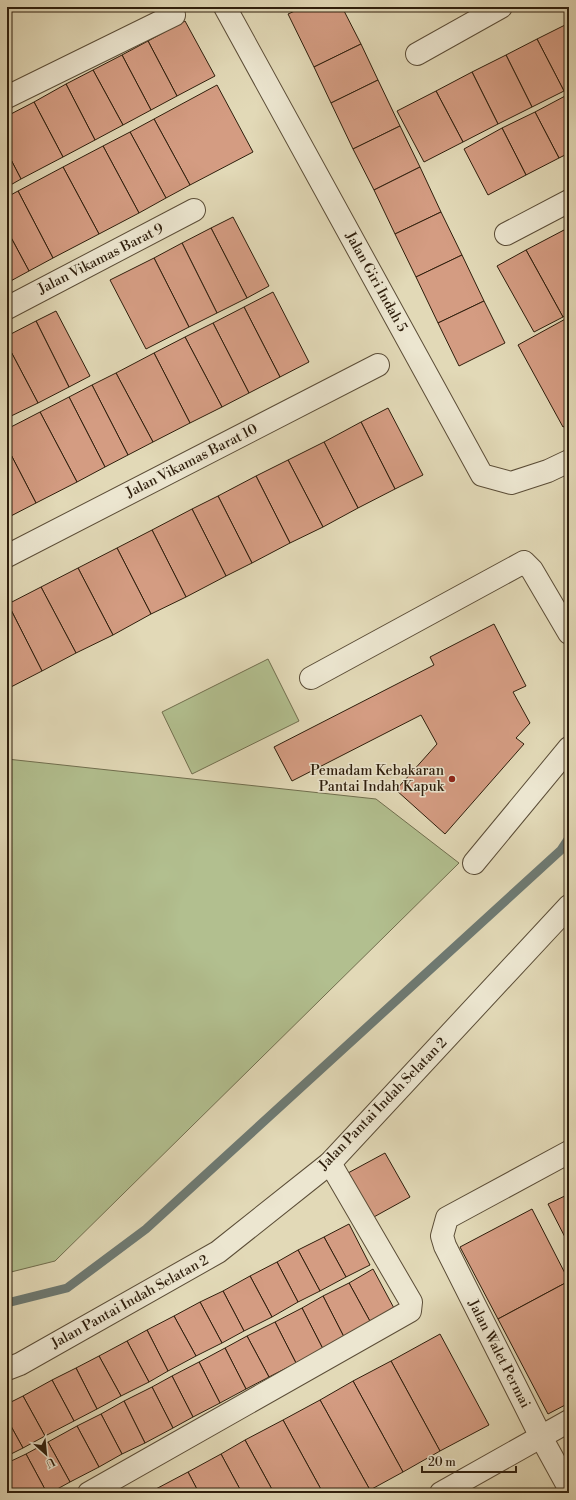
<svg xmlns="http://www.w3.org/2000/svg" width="576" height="1500" viewBox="0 0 576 1500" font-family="'Libre Bodoni',serif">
<rect width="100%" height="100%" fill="#e2d9b7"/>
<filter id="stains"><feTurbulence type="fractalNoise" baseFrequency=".005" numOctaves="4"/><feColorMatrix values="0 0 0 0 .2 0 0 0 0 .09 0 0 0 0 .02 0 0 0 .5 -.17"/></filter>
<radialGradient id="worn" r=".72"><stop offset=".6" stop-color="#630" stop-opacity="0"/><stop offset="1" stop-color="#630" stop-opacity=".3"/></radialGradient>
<g fill="#b2bf8f" stroke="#706e4e">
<path d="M268,659L299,721L192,774L162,712Z"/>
<path d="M7,759L376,799L459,863L55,1261L7,1273Z"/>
</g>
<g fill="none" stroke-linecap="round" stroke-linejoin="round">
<path stroke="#6e7a73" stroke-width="9" d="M7,1303L67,1288L146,1229L561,850L569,838"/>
</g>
<g fill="#d49c82" stroke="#2e1e0c">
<path d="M304,7H342L361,44L314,67L288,14Z"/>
<path d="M185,21L215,76L177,96L148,41Z"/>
<path d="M569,23V88L564,91L537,39Z"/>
<path d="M537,39L564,91L532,107L506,55Z"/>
<path d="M148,41L177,96L151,110L122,55Z"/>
<path d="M361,44L378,80L331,103L314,67Z"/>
<path d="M122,55L151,110L123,125L93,70Z"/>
<path d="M506,55L532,107L498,124L472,72Z"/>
<path d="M93,70L123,125L95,140L66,84Z"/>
<path d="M472,72L498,124L463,142L436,91Z"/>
<path d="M378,80L400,126L353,149L331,103Z"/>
<path d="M66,84L95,140L63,157L34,102Z"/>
<path d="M217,85L253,152L190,185L154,119Z"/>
<path d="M436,91L463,142L424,162L397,111Z"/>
<path d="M567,95L569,99V153L559,158L535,112Z"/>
<path d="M34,102L63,157L21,179L7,152V116Z"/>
<path d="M535,112L559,158L526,175L502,128Z"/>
<path d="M154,119L190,185L166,198L130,132Z"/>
<path d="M400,126L420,167L374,190L353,149Z"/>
<path d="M502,128L526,175L488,195L464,149Z"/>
<path d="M130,132L166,198L139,213L103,146Z"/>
<path d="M103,146L139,213L99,234L63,167Z"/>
<path d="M7,152L21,179L7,187Z"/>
<path d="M63,167L99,234L53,258L18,191Z"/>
<path d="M420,167L441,212L395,234L374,190Z"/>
<path d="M18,191L53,258L29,271L7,230V197Z"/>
<path d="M441,212L462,255L416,277L395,234Z"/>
<path d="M233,217L269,286L247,298L211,228Z"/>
<path d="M211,228L247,298L217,313L182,243Z"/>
<path d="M7,230L29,271L7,283Z"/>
<path d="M564,230L569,239V313L563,317L526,250Z"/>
<path d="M182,243L217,313L189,327L154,258Z"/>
<path d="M526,250L563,317L534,332L497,266Z"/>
<path d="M462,255L484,301L438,323L416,277Z"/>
<path d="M154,258L189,327L146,349L110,280Z"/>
<path d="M273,292L309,362L280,377L244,307Z"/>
<path d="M484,301L505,343L459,366L438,323Z"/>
<path d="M244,307L280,377L249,393L213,323Z"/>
<path d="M56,311L90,376L69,387L36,321Z"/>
<path d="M569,317V424L563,427L518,345Z"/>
<path d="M36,321L69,387L38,403L7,344V336Z"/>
<path d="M213,323L249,393L222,407L185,337Z"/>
<path d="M185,337L222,407L190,423L154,353Z"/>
<path d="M7,344L38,403L7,418Z"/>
<path d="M154,353L190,423L153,442L116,373Z"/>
<path d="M116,373L153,442L128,455L92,385Z"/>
<path d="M92,385L128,455L105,467L69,397Z"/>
<path d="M69,397L105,467L77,482L40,412Z"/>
<path d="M388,408L423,475L395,489L361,422Z"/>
<path d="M40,412L77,482L36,503L7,447V429Z"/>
<path d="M361,422L395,489L358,508L324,442Z"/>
<path d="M324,442L358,508L323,527L288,460Z"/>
<path d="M7,447L36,503L7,518Z"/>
<path d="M288,460L323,527L290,543L256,476Z"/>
<path d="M256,476L290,543L252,563L218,496Z"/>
<path d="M218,496L252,563L226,576L192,509Z"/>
<path d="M192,509L226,576L186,597L152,530Z"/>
<path d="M152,530L186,597L151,614L117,548Z"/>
<path d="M117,548L151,614L113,635L78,568Z"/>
<path d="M78,568L113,635L76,653L41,587Z"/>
<path d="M41,587L76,653L42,671L8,604Z"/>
<path d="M8,604L42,671L7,689V605Z"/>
<path d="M494,624L526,686L513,692L530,723L516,738L524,744L445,834L396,790L437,744L421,715L292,781L274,747L434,665L430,657Z"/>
<path d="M385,1153L410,1197L372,1218L348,1173Z"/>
<path d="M569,1194V1245L548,1204Z"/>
<path d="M532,1209L569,1281L498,1319L460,1247Z"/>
<path d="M349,1224L370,1265L346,1277L324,1237Z"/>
<path d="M324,1237L346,1277L320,1291L298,1250Z"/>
<path d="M298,1250L320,1291L298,1302L277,1262Z"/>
<path d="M277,1262L298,1302L272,1317L250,1276Z"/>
<path d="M373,1269L395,1310L371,1323L349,1283Z"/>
<path d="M250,1276L272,1317L244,1331L223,1291Z"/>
<path d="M569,1281V1403L548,1414L498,1319Z"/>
<path d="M349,1283L371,1323L344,1337L323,1296Z"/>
<path d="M223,1291L244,1331L222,1343L200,1302Z"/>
<path d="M323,1296L344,1337L323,1349L302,1308Z"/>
<path d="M200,1302L222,1343L196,1356L174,1316Z"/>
<path d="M302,1308L323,1349L296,1363L275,1322Z"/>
<path d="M174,1316L196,1356L168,1371L147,1330Z"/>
<path d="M275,1322L296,1363L269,1377L247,1336Z"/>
<path d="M147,1330L168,1371L149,1382L127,1341Z"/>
<path d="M440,1334L489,1425L440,1451L391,1361Z"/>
<path d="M247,1336L269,1377L246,1389L225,1348Z"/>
<path d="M127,1341L149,1382L121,1396L99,1356Z"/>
<path d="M225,1348L246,1389L220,1403L199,1362Z"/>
<path d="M99,1356L121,1396L97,1409L76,1368Z"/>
<path d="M391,1361L440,1451L403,1472L353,1381Z"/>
<path d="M199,1362L220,1403L193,1417L172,1376Z"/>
<path d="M76,1368L97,1409L74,1421L52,1380Z"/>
<path d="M172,1376L193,1417L173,1428L152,1387Z"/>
<path d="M52,1380L74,1421L45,1436L23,1396Z"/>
<path d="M353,1381L403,1472L370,1490L320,1400Z"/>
<path d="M152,1387L173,1428L145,1443L124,1401Z"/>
<path d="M23,1396L45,1436L23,1448L7,1419V1404Z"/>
<path d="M320,1400L370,1490L365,1493H323L283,1420Z"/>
<path d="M124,1401L145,1443L122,1454L101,1414Z"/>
<path d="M101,1414L122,1454L99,1467L77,1426Z"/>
<path d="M7,1419L23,1448L7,1456Z"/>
<path d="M283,1420L323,1493H274L245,1440Z"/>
<path d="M77,1426L99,1467L70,1482L48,1442Z"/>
<path d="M245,1440L274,1493H242L221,1454Z"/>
<path d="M48,1442L70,1482L50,1493H47L26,1454Z"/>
<path d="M26,1454L47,1493H12L7,1484V1463Z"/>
<path d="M221,1454L242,1493H199L188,1472Z"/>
<path d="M188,1472L199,1493H156L154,1490Z"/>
</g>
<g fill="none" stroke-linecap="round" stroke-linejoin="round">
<g stroke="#5b4d37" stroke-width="24">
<g id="minor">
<path d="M225,7L482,475L511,483L548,471L569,461"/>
<path d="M417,54L501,7"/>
<path d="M7,97L174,15"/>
<path d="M506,234L569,201"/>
<path d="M7,308L194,210"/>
<path d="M7,556L378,365"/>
<path d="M311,678L524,562L532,570L569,633"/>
<path d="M474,863L569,748"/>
<path d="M569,1152L447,1218L442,1236L445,1246L541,1437L569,1488"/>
<path d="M7,1369L20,1364L218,1252L330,1163L569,906"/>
<path d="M89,1493L410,1311L411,1302L330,1163"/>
<path d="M441,1493L569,1421"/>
</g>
</g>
<use href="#minor" stroke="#ece6d0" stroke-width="22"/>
</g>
<circle fill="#8f2418" stroke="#ece6d0" stroke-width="1.5" cx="452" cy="779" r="4"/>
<g text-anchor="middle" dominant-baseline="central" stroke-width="3" stroke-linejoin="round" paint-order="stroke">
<g font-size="14" fill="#2e1e0c" stroke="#ece6d0">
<text transform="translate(101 259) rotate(-27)">Jalan Vikamas Barat 9</text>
<text transform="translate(376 282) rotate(61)">Jalan Giri Indah 5</text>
<text transform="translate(192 461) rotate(-27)">Jalan Vikamas Barat 10</text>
<text transform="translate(383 1104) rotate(-46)">Jalan Pantai Indah Selatan 2</text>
<text transform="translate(130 1302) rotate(-29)">Jalan Pantai Indah Selatan 2</text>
<text transform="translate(499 1354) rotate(63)">Jalan Walet Permai</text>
</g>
<g font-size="14" fill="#2e1e0c" stroke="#ece6d0" text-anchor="end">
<text x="444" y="771">Pemadam Kebakaran<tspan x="444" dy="16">Pantai Indah Kapuk</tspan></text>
</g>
</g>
<rect width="576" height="1500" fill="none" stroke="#e2d9b7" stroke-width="24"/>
<rect x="8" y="8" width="560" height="1484" fill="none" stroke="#2e1e0c" stroke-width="2"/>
<rect x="12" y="12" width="552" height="1476" fill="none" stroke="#2e1e0c"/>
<g transform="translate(46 1454) rotate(153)" stroke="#ece6d0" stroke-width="3" paint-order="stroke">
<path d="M0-3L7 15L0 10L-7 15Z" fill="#2e1e0c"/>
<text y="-6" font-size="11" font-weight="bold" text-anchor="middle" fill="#2e1e0c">U</text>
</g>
<path d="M422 1466v6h94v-6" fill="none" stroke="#2e1e0c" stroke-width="2"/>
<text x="428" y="1466" font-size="12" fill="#2e1e0c" stroke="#ece6d0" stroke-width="3" paint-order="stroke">20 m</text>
<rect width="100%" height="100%" filter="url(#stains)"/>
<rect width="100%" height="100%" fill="url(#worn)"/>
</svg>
